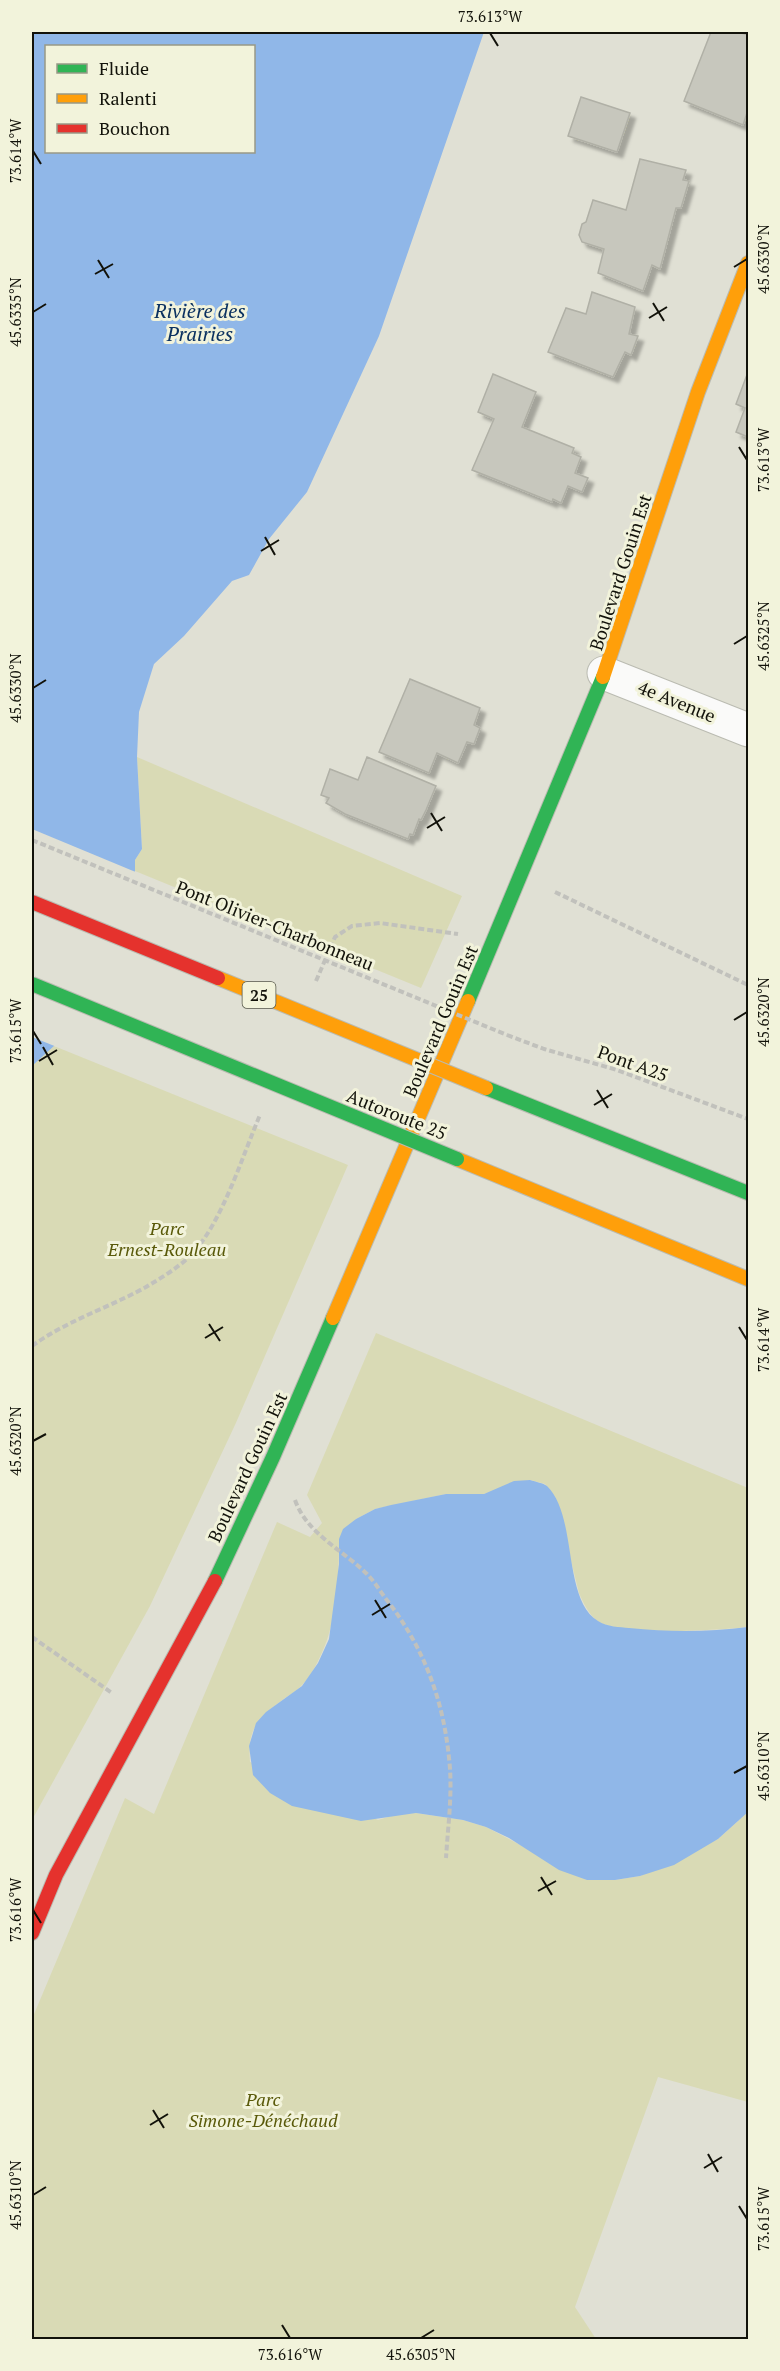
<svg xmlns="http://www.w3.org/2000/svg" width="780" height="2371" viewBox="0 0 780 2371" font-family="'PT Serif',serif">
<defs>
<filter id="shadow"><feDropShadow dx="5.5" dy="5.5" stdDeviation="1.5" flood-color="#0004"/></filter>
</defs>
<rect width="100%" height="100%" fill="#e0e0d4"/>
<g fill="#d9dab5">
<path d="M137,757L462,896L421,988L135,871V860L142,849Z"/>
<path d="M54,1046L348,1165L235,1425L150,1606L32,1820V1066Z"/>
<path d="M376,1333L748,1488V1627C721,1630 616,1637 596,1620C588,1613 583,1602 579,1593L555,1497L545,1484L530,1480L484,1494H446L375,1509L356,1519L339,1539C339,1579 337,1626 318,1661C314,1669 309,1678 303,1684C298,1690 291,1694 285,1698C258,1718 247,1728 250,1762L378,1820L398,1814L416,1813L463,1820L486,1827L587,1880H615L640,1876L718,1839L748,1812V2102L658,2077L575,2307L596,2339L32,2340V2019L125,1798L154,1814L277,1522L310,1537L322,1523L307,1495Z"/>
</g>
<g fill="#90b7e8" fill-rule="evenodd">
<path d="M32,32H484L379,336L307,492L269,539L249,575L232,581L184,636L154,664L139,712L137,757L142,849L135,860V871L54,1046L32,1066ZM46,46H254V152H46Z"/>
<path d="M530,1480C536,1482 543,1483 547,1486C578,1516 562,1599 598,1621C607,1627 620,1627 629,1628C670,1632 708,1632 748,1627V1812L718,1839L674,1865L640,1876L615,1880H587L559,1870L509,1838L486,1827L463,1820L416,1813L361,1821L292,1806L270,1793L253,1775L249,1746L256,1723L266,1712L302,1686L318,1663L329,1639L339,1564V1539L343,1529L356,1519L375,1509L391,1505L446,1494H484L514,1481Z"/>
</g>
<path fill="#e0e0d4" d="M32,829L138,873L57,1047L32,1037Z"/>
<g fill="#c7c7bd" stroke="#b0b0a6" stroke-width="1.5" filter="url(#shadow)">
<path d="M711,32H738L748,35V110L743,125L684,101Z"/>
<path d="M581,97L630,113L617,152L568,136Z"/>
<path d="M640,159L686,170L683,180L689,181L681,208H676L660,269L652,265L643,291L598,273L604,249L582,242L579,235L582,224L586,222L593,200L626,210Z"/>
<path d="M592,292L635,307L629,334L638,336L631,355L625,352L613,377L548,352L566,308L586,314Z"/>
<path d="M748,372V437L736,432L745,408L736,404Z"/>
<path d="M493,374L536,392L522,427L574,448L572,453L581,457L575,473L588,478L582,492L568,486L561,503L553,499L552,502L472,470L494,419L478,412Z"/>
<path d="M410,679L480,708L474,725L480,728L474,744L467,742L458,763L437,753L429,773L379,752Z"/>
<path d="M367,757L436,786L426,810L421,820L419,819L413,835L410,834L408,839L345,814L326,803L329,798L321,795L330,769L358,780Z"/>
</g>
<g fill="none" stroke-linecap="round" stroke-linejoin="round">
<g stroke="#babbb1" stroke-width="35">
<path id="street" d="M604,673L748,730"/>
</g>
<g stroke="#babbb1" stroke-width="16">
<g id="fast">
<path d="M468,1001L603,677"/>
<path d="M486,1088L748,1193"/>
<path d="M215,1581L273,1457L333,1318"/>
</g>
</g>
<g stroke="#babbb1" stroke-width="16">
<g id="slow">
<path d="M603,677L698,392L748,263"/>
<path d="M457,1159L748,1279"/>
<path d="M333,1318L468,1001"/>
</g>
</g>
<g stroke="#babbb1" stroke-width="16">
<path id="jam" d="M32,1933L56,1875L215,1581"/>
</g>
<g stroke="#c1c1bc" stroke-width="4" stroke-dasharray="6 3" stroke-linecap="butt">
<path d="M555,892L748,985"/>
<path d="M316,981L335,937L352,926L380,923L458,934"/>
<path d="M507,1035L544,1049L617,1070L748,1119"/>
<path d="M32,1346C66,1321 108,1308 146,1287C161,1278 178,1268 191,1255C222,1223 242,1157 260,1115"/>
<path d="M295,1500C307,1534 343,1550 367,1574C374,1581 380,1591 386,1599C423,1646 443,1698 449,1758C453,1791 448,1825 446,1858"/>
<path d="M32,1637L112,1693"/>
</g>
<use href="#street" stroke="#fafaf9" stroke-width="33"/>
<use href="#fast" stroke="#30b455" stroke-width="14"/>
<use href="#slow" stroke="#ff9f0a" stroke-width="14"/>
<use href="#jam" stroke="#e5322d" stroke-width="14"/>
<g stroke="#babbb1" stroke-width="16" stroke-linecap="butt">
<path id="fast-bridge" d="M32,984L457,1159"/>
</g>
<g stroke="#babbb1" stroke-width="16" stroke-linecap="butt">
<path id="slow-bridge" d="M218,978L486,1088"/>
</g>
<g stroke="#babbb1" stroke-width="16" stroke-linecap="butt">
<path id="jam-bridge" d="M32,902L218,978"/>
</g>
<path stroke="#c1c1bc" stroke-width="4" stroke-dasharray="6 3" stroke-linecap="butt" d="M32,840L507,1035"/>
<use href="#fast-bridge" stroke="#30b455" stroke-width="14"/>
<use href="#slow-bridge" stroke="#ff9f0a" stroke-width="14"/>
<use href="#jam-bridge" stroke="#e5322d" stroke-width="14"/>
</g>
<path fill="none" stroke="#12120a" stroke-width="2" d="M490,33L498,46M33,151L41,164M98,260L109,278M734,267L747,259M95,274L113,264M653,303L664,321M33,312L46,304M649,318L667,307M739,447L747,460M265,537L275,555M261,551L279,540M734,644L747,636M33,688L46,680M431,813L442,831M427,828L445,817M734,1020L747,1012M33,1031L41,1044M43,1047L53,1065M39,1061L57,1050M597,1090L608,1108M594,1105L612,1094M209,1324L220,1341M739,1327L747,1340M205,1338L223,1327M33,1441L46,1434M375,1600L386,1618M372,1615L390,1604M734,1773L747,1766M541,1877L552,1895M538,1891L556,1881M33,1910L41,1923M153,2110L164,2128M150,2125L168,2114M708,2154L718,2172M704,2168L722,2157M33,2195L46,2187M739,2206L747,2219M282,2325L290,2338M421,2338L434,2330"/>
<g text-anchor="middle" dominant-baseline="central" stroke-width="6" stroke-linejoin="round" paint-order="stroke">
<rect fill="#f2f3db" stroke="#555649" stroke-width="1.5" x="242.5" y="982" width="33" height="26" rx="4.5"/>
<g font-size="16" font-weight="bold" fill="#12120a">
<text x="259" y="995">25</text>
</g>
<g font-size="18" fill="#12120a" stroke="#f2f3db">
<text transform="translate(620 572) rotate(-72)">Boulevard Gouin Est</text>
<text transform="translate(677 701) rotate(22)">4e Avenue</text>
<text transform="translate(275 925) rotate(22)">Pont Olivier-Charbonneau</text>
<text transform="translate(440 1021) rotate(-67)">Boulevard Gouin Est</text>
<text transform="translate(633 1063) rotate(20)">Pont A25</text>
<text transform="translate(397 1114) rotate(22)">Autoroute 25</text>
<text transform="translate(247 1467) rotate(-65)">Boulevard Gouin Est</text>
</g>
<g font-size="18" font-style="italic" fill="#595909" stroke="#f2f3db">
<text x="167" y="1228">Parc<tspan x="167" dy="21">Ernest-Rouleau</tspan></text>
<text x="263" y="2099">Parc<tspan x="263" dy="21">Simone-Dénéchaud</tspan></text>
</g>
<g font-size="20" font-style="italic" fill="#0b3160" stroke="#f2f3db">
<text x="200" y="310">Rivière des<tspan x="200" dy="23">Prairies</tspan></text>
</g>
</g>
<rect width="780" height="2371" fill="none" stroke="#f2f3db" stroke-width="66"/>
<rect x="45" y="45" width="210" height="108" fill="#f2f3db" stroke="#989987" stroke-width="1.5"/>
<rect x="57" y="64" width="30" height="9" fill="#30b455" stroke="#989987" stroke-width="1.5"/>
<text x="99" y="75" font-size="18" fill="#12120a">Fluide</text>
<rect x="57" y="94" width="30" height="9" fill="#ff9f0a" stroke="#989987" stroke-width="1.5"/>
<text x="99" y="105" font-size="18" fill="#12120a">Ralenti</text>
<rect x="57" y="124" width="30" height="9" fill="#e5322d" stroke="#989987" stroke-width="1.5"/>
<text x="99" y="135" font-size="18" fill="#12120a">Bouchon</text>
<rect x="33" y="33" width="714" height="2305" fill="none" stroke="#12120a" stroke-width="2"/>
<g font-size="15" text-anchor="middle" fill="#12120a">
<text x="490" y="22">73.613°W</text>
<text transform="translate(16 151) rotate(-90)" y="5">73.614°W</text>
<text transform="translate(764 259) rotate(-90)" y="5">45.6330°N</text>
<text transform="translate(16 312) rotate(-90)" y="5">45.6335°N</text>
<text transform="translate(764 460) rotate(-90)" y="5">73.613°W</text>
<text transform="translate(764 636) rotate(-90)" y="5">45.6325°N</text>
<text transform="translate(16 688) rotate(-90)" y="5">45.6330°N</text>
<text transform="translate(764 1012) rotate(-90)" y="5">45.6320°N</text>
<text transform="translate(16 1031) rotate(-90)" y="5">73.615°W</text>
<text transform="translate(764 1340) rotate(-90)" y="5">73.614°W</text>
<text transform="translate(16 1441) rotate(-90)" y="5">45.6320°N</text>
<text transform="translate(764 1766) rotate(-90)" y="5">45.6310°N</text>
<text transform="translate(16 1910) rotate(-90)" y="5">73.616°W</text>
<text transform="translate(16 2195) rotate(-90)" y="5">45.6310°N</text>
<text transform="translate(764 2219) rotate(-90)" y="5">73.615°W</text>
<text x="290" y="2360">73.616°W</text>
<text x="421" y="2360">45.6305°N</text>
</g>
</svg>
